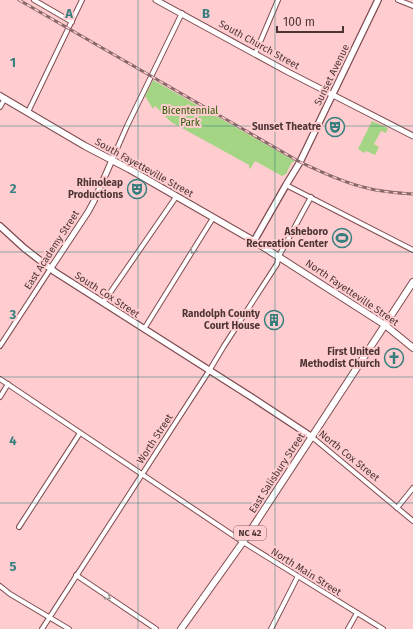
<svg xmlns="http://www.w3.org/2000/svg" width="413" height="629" viewBox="0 0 413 629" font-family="'Fira Sans',sans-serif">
<rect width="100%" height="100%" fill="#ffcdd0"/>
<g fill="#a3d585">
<path d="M153,80L295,161L294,162H292L286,174L282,176L255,161L250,169L249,168V165L171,122L155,106L153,109L145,96Z"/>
<path d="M372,121L388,128L386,133L381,131L374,144L379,147L375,155L366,151L364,153L358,149Z"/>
</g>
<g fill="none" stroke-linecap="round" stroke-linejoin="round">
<g stroke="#7f4b50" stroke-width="6">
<g id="minor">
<path d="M34,0L72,22"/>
<path d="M398,0L413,6"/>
<path d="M255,54L278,0"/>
<path d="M0,107L5,98"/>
<path d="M28,112L82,0"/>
<path d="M112,160L127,126L182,13"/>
<path d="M286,185L413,250"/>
<path d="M103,303L176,197"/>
<path d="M144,329L213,218"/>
<path d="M0,346L51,268"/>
<path d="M0,379L243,542L383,629"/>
<path d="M0,397L8,384"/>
<path d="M312,437L413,521"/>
<path d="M397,508L413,488"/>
<path d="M19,527L80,433"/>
<path d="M76,575L156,629"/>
<path d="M0,586L10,594L69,629"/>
<path d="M42,629L209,371L224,346L277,264L279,256L311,197"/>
<path d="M271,629L298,576"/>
<path d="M348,629L357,613"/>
</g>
</g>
<g stroke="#7f4b50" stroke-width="7">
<g id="tertiary">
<path d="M156,0L288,72L413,136"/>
<path d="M51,268L88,212L94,201L112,160"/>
</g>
</g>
<g stroke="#7f4b50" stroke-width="8">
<g id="secondary">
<path d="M0,226L24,248L55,272L256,400L312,437"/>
<path d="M254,241L286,185L300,162L378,0"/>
</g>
</g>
<g stroke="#7f4b50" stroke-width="8">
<g id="primary">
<path d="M0,96L85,146L129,169L254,241L385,325L413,348"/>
<path d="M181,629L243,542L413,282"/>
</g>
</g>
<use href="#minor" stroke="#fff" stroke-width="4"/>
<use href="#tertiary" stroke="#fff" stroke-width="5"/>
<use href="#secondary" stroke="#fff" stroke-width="5.5"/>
<use href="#primary" stroke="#fff" stroke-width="6"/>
<g stroke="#886769" stroke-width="3">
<path id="rail" d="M19,0L300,162C322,172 344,183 367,188C382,192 397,193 413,194"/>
</g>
<use href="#rail" stroke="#ffcdd0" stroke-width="1.5" stroke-dasharray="4.5" stroke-linecap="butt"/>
</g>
<defs><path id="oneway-chevron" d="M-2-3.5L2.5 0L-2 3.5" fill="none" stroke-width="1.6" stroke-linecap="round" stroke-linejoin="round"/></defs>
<g stroke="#a69a9a">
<use href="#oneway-chevron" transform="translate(193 251) rotate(122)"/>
<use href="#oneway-chevron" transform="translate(108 597) rotate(34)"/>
</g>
<path fill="none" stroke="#367f7e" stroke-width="1" stroke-opacity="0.55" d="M138,0V629M275,0V629M0,126H413M0,252H413M0,377H413M0,503H413"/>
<defs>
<g id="theatre-ring" transform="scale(1)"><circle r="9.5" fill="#ffcdd0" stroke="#367f7e" stroke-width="1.5"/><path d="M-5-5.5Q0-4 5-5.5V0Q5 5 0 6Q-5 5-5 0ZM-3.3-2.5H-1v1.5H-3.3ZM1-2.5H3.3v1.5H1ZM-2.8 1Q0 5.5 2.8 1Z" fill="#367f7e"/></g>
<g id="stadium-ring" transform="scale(1)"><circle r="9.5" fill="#ffcdd0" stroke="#367f7e" stroke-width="1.5"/><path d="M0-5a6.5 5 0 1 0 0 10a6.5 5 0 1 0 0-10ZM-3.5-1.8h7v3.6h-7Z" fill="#367f7e"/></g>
<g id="building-ring" transform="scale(1)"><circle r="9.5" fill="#ffcdd0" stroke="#367f7e" stroke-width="1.5"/><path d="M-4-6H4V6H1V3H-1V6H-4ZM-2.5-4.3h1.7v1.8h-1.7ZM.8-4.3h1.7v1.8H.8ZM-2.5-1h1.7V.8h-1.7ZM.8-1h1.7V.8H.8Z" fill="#367f7e"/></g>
<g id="church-ring" transform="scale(1)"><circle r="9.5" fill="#ffcdd0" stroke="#367f7e" stroke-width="1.5"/><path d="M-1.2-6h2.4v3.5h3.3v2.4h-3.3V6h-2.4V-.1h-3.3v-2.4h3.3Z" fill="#367f7e"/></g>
</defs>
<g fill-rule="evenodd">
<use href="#theatre-ring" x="335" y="127"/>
<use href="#theatre-ring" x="137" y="189"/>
<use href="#stadium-ring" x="342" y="238"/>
<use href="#building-ring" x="274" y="320"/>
<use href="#church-ring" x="394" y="358"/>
</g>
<g text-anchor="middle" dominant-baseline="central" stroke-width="4" stroke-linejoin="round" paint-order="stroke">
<rect fill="#ffcdd0" stroke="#826364" stroke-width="1" x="234" y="526" width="32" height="14" rx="3"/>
<g font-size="9" font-weight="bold" fill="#4d3536">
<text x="250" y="533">NC 42</text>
</g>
<g font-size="10" fill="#4d3536" stroke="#ffcdd0">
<text transform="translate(259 45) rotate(29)">South Church Street</text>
<text transform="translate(332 75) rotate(-64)">Sunset Avenue</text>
<text transform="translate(144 168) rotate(29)">South Fayetteville Street</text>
<text transform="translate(52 250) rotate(-57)">East Academy Street</text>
<text transform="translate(352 293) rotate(34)">North Fayetteville Street</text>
<text transform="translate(107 295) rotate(33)">South Cox Street</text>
<text transform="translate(155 439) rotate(-57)">Worth Street</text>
<text transform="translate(349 456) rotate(39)">North Cox Street</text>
<text transform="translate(277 473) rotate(-57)">East Salisbury Street</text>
<text transform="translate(306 572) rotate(32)">North Main Street</text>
</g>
<g font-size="10" fill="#2d5903" stroke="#ffcdd0">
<text x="190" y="111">Bicentennial<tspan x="190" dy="12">Park</tspan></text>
</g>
<g font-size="10" font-weight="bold" fill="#4d3536" stroke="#ffcdd0" text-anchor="end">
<text x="321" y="127">Sunset Theatre</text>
<text x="123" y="183">Rhinoleap<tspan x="123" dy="12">Productions</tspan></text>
<text x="328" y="232">Asheboro<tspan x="328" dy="12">Recreation Center</tspan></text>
<text x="260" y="314">Randolph County<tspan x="260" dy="12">Court House</tspan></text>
<text x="380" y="352">First United<tspan x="380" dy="12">Methodist Church</tspan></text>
</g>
</g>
<g font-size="13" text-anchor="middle" font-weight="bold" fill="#367f7e" stroke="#ffcdd0" stroke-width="4" stroke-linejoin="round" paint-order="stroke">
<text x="69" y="18">A</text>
<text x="206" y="18">B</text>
<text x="13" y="67">1</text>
<text x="13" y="193">2</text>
<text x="13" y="319">3</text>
<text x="13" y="445">4</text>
<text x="13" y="571">5</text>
</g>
<path d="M277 26v6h66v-6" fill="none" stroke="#4d3536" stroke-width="2"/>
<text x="283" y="26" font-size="12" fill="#4d3536" stroke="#ffcdd0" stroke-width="3" paint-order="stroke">100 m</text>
</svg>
